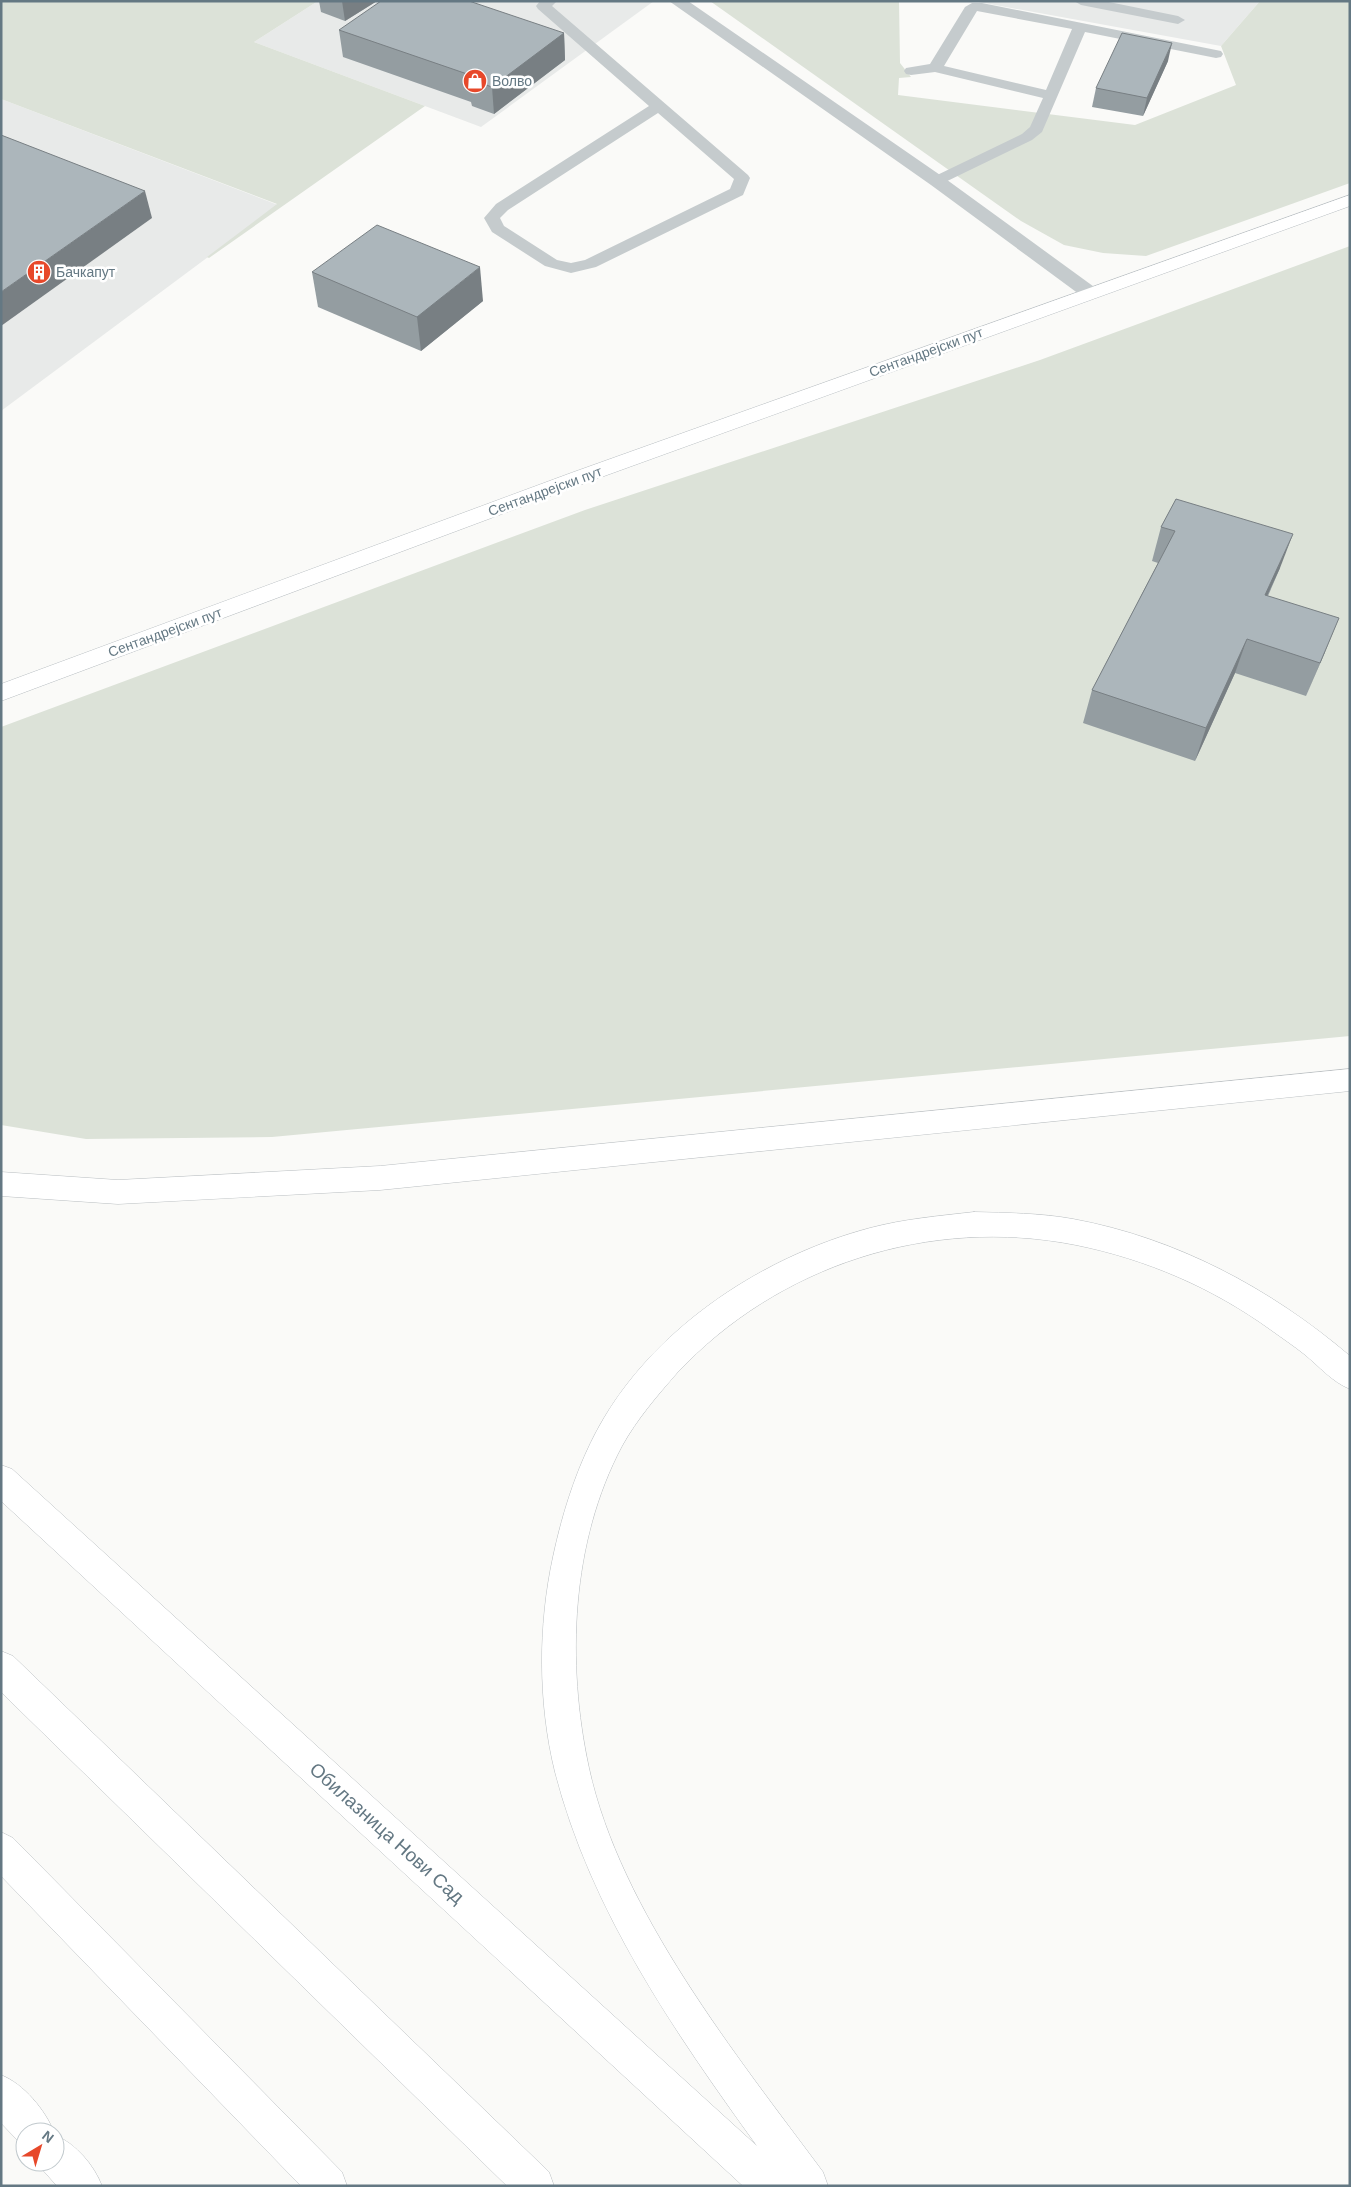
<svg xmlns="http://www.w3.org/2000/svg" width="1351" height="2187" viewBox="0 0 1351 2187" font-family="Helvetica,sans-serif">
<rect width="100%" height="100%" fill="#fafaf8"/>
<g fill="#e8eae9">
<path d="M318,1H654L481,127L254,42Z"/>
<path d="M973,1H1260L1221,46Z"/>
<path d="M1,99L278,205L1,411Z"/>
</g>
<g fill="#dce2d8">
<path d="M1,1H318L254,42L425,106L209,258L207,257L277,204L1,99Z"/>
<path d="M710,1H899L900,63L911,77L899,78L898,95L1135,125L1236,85L1221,46L1260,1H1350V183L1146,256L1103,253L1064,245L1021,221Z"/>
<path d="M1350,246V1036L272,1137L86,1139L1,1125V727L585,510L1040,360Z"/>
</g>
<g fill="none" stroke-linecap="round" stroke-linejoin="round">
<g stroke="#b8bec2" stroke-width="1">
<path id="secondary" d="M1350,195V206L585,483L1,701V684L571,473Z"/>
</g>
<g stroke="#b9bec1" stroke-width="1">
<g id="primary">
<path d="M1350,1069V1091L380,1190L118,1204L1,1196V1172L118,1180L380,1166Z"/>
<path d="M974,1212C1007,1213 1040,1213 1073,1219C1176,1238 1270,1288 1350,1356V1389C1332,1382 1319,1366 1304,1354C1294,1346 1282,1338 1271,1330C1213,1288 1146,1259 1076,1245C930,1216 778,1265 677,1373C657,1396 637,1419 622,1446C571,1542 566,1662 589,1768C620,1911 737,2056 823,2172L828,2186H743L1,1501V1465L12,1469L757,2146C674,2031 591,1911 555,1772C538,1703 538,1626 553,1557C563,1510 579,1460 604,1418C660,1324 765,1256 870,1228C904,1219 939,1216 974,1212Z"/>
<path d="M1,2075C24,2084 45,2110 54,2132H25V2147L22,2145L1,2123Z"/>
<path d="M55,2135C76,2144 94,2165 102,2186H57L41,2168L39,2162H55Z"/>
</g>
</g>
<g stroke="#b8bdc0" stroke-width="1">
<g id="highway">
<path d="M1,1651L13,1656L549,2172L554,2186H507L1,1692Z"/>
<path d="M1,1832L13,1838L342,2172L347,2186H301L1,1876Z"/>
</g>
</g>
<g fill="#c5cbcd" fill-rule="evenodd">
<path d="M540,1H557L552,6L748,175L750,178L743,195L596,267L571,273L545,266L492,232L484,218L496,204L649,106L538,9L536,6ZM658,113L734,179L730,189L585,260L571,263L557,260L504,226L500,218L508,210Z"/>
<path d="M1074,1H1104L1178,16L1185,20L1178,24L1081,5Z"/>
<path d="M972,3H982L1216,50L1221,51L1223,54L1221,57L1216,58L1085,32L1042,132L1032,140L937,186L931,184L929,181L931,178L1022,134L1030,127L1043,98L935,72L911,75L906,74L904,71L906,68L930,64L965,7ZM977,11L1072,29L1046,90L944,66Z"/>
</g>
<path fill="#c5cbcd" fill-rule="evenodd" d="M669,1H688L943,177L1097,289L1100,293L1097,297L1090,299L1083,297L931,185Z"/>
<use href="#secondary" fill="#fff" fill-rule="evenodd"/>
<use href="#primary" fill="#fff" fill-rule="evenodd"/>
<use href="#highway" fill="#fff" fill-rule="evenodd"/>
</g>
<g fill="#949da1">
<path d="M319,1H377L345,21L321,12Z"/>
<path d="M339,30L564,33L565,60L494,114L472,106L471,102L343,57Z"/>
<path d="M1168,61L1143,116L1092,107L1096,88Z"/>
<path d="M312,272L483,301L421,351L318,307Z"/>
<path d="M1176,499L1280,568L1268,596L1325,652L1306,696L1235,673L1195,761L1083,723L1092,690L1158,563L1152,561L1161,527Z"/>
</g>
<g fill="#787f83">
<path d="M342,1H377L345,21Z"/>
<path d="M564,33L565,60L494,114L492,87Z"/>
<path d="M1172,43L1168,61L1143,116L1147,98Z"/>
<path d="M145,191L152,218L1,326V292Z"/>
<path d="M480,267L483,301L421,351L417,317Z"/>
<path d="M1293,534L1280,568L1252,628L1265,595Z"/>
<path d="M1339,618L1325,652L1306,696L1320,663Z"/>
<path d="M1247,639L1235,673L1195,761L1206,728Z"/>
</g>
<g fill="#acb6bb" stroke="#787f83">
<path d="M381,1H469L564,33L492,87L469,79L473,76L339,30Z"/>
<path d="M1122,33L1172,43L1147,98L1096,88Z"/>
<path d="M1,135L145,191L1,292Z"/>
<path d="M377,225L480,267L417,317L312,272Z"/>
<path d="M1176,499L1293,534L1265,595L1339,618L1320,663L1247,639L1206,728L1092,690L1175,531L1161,527Z"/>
</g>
<defs>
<g id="shop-disc" transform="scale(1.25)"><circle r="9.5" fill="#e7482a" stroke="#fff"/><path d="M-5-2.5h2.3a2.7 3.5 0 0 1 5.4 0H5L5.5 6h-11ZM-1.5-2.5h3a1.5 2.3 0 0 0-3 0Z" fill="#fff"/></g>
<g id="building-disc" transform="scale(1.25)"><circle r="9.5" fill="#e7482a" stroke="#fff"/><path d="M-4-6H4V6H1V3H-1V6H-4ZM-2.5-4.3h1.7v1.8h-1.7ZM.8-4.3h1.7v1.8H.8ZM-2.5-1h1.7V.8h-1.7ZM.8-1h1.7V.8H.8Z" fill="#fff"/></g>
</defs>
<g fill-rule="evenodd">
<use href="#shop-disc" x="475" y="81"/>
<use href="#building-disc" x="39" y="272"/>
</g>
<g text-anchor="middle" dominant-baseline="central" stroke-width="5" stroke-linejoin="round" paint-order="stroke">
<g font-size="14" fill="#647883" stroke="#fff" text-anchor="start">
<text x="492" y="81">Волво</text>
<text x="56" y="272">Бачкапут</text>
</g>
<g font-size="14" fill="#647883" stroke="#fff">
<text transform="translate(926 352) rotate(-20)">Сентандрејски пут</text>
<text transform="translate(545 491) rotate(-20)">Сентандрејски пут</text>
<text transform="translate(165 632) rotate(-20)">Сентандрејски пут</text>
</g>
<g font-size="19" fill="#647883" stroke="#fff">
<text transform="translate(387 1833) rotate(42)">Обилазница Нови Сад</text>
</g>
</g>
<rect width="1351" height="2187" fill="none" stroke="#647883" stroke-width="5"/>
<g transform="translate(40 2147) rotate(38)"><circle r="24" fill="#ffffff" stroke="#c1c9cd"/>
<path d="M0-4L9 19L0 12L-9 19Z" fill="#e7482a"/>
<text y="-8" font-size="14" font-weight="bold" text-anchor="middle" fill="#647883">N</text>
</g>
</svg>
